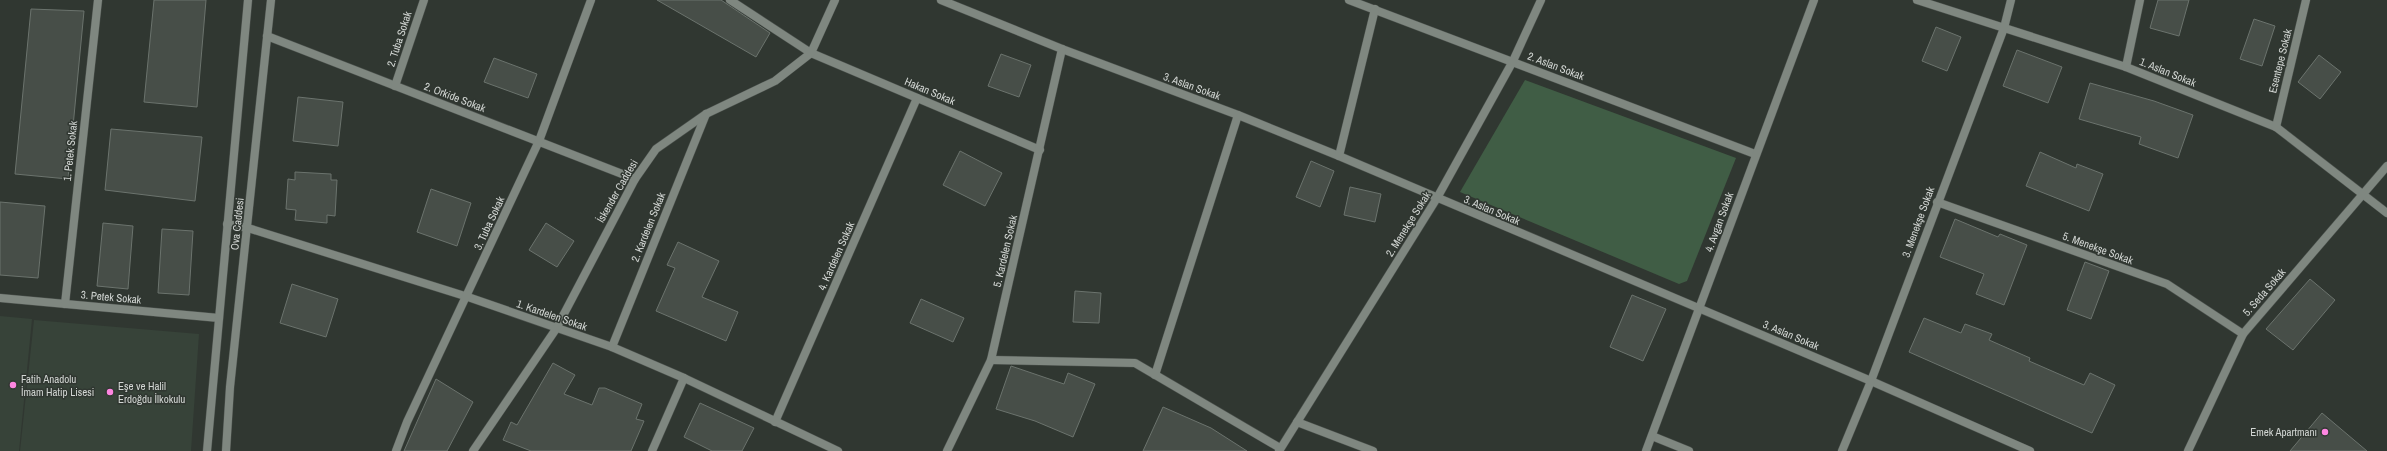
<svg xmlns="http://www.w3.org/2000/svg" width="2387" height="451" viewBox="0 0 2387 451" font-family="'Archivo Narrow',sans-serif">
<rect width="100%" height="100%" fill="#303731"/>
<g fill="#374339">
<path d="M0,316L32,319L19,451H0Z"/>
<path d="M34,320L199,334L191,451H20Z"/>
</g>
<path fill="#405d45" d="M1525,80L1736,158L1687,281L1679,284L1460,192Z"/>
<g fill="#474e48" stroke="#6b736d">
<path d="M154,0H206L197,107L144,102Z"/>
<path d="M657,0H721L770,33L756,57Z"/>
<path d="M2158,0H2189L2179,36L2150,28Z"/>
<path d="M31,9L84,11L68,179L15,174Z"/>
<path d="M2254,19L2275,26L2262,66L2240,59Z"/>
<path d="M1936,27L1961,37L1947,71L1922,61Z"/>
<path d="M2017,50L2062,67L2048,103L2003,86Z"/>
<path d="M1001,54L1031,65L1019,97L988,86Z"/>
<path d="M2319,55L2341,72L2320,99L2298,82Z"/>
<path d="M494,58L537,74L528,98L484,82Z"/>
<path d="M2090,83L2154,101L2193,115L2178,158L2139,144L2141,137L2079,119Z"/>
<path d="M298,97L343,102L338,146L293,141Z"/>
<path d="M111,129L202,137L195,201L105,190Z"/>
<path d="M960,151L1002,173L985,206L943,185Z"/>
<path d="M2040,152L2076,168L2077,164L2103,174L2089,211L2026,186Z"/>
<path d="M1311,161L1334,171L1320,207L1296,197Z"/>
<path d="M295,172L331,174V180H337L335,216L327,215V223L295,220L296,210L286,209L288,179L295,180Z"/>
<path d="M1350,187L1381,194L1375,222L1344,215Z"/>
<path d="M431,189L471,203L457,246L417,232Z"/>
<path d="M0,202L45,206L38,278L0,275Z"/>
<path d="M1955,219L1998,237L2000,234L2027,245L2004,305L1976,294L1984,274L1940,257Z"/>
<path d="M103,223L133,226L128,289L97,286Z"/>
<path d="M546,223L574,241L557,267L529,250Z"/>
<path d="M162,229L193,231L189,295L158,293Z"/>
<path d="M678,242L719,261L702,297L738,312L726,341L656,311L675,268L667,265Z"/>
<path d="M2085,262L2109,271L2091,319L2067,310Z"/>
<path d="M2310,279L2335,300L2293,350L2266,329Z"/>
<path d="M292,284L338,299L326,337L280,323Z"/>
<path d="M1075,291L1101,293L1099,323L1073,322Z"/>
<path d="M1632,295L1666,309L1643,361L1610,347Z"/>
<path d="M921,299L964,318L953,342L910,323Z"/>
<path d="M1924,318L1961,333L1965,324L1992,334L1989,340L2030,358L2029,361L2084,385L2090,373L2115,385L2092,433L1909,352Z"/>
<path d="M553,363L575,375L564,394L592,405L599,388H605L642,404L636,419L644,421L631,451H531L503,440L511,422L517,425Z"/>
<path d="M1011,366L1064,384L1068,373L1095,384L1073,437L1035,421L996,409Z"/>
<path d="M436,379L473,402L447,451H404Z"/>
<path d="M700,403L754,428L742,451H712L684,437Z"/>
<path d="M1163,407L1211,428L1247,451H1143Z"/>
<path d="M2322,413L2367,451H2290Z"/>
</g>
<g fill="none" stroke-linecap="round" stroke-linejoin="round">
<g stroke="#4c524d" stroke-width="9">
<g id="minor">
<path d="M730,0L811,53L1040,150"/>
<path d="M941,0L1062,49L1238,115L1339,156L1871,381L2030,451"/>
<path d="M1349,0L1755,154"/>
<path d="M1917,0L2126,67L2276,127L2387,213"/>
<path d="M267,36L635,179"/>
<path d="M2126,67L2140,0"/>
<path d="M395,86L424,0"/>
<path d="M2276,127L2306,0"/>
<path d="M1339,156L1375,9"/>
<path d="M1937,202L2167,284L2243,334"/>
<path d="M248,228L468,297L612,347L684,378L838,451"/>
<path d="M0,298L219,318"/>
<path d="M65,304L98,0"/>
<path d="M612,347L706,114"/>
<path d="M991,360L1135,363L1280,448"/>
<path d="M1155,375L1238,115"/>
<path d="M775,422L917,98"/>
<path d="M1297,422L1373,451"/>
<path d="M1652,436L1689,451"/>
<path d="M396,451L407,422L539,141L591,0"/>
<path d="M652,451L684,378"/>
<path d="M947,451L991,360L1062,49"/>
<path d="M1279,451L1437,198L1513,61L1541,0"/>
<path d="M1646,451L1814,0"/>
<path d="M1842,451L1871,381L2004,28L2011,0"/>
<path d="M2188,451L2243,334L2387,166"/>
</g>
</g>
<g stroke="#4c524d" stroke-width="9">
<g id="tertiary">
<path d="M227,224L248,228"/>
<path d="M207,451L248,0"/>
<path d="M226,451L230,387L271,0"/>
<path d="M473,451L556,329L635,179L656,149L706,114L775,81L811,53L835,0"/>
</g>
</g>
<use href="#minor" stroke="#7f8780" stroke-width="8"/>
<use href="#tertiary" stroke="#7f8780" stroke-width="8"/>
</g>
<g fill="#fe86e1" stroke="#303731" stroke-width="1.5">
<circle cx="13" cy="385" r="4"/>
<circle cx="110" cy="392" r="4"/>
<circle cx="2325" cy="432" r="4"/>
</g>
<g text-anchor="middle" dominant-baseline="central" stroke-width="3" stroke-linejoin="round" paint-order="stroke">
<g font-size="11" fill="#d2d6d3" stroke="#303731">
<text transform="translate(399 39) rotate(-72)">2. Tuba Sokak</text>
<text transform="translate(2280 61) rotate(-76)">Esentepe Sokak</text>
<text transform="translate(1556 66) rotate(21)">2. Aslan Sokak</text>
<text transform="translate(2168 72) rotate(22)">1. Aslan Sokak</text>
<text transform="translate(1192 86) rotate(20)">3. Aslan Sokak</text>
<text transform="translate(930 91) rotate(23)">Hakan Sokak</text>
<text transform="translate(455 97) rotate(21)">2. Orkide Sokak</text>
<text transform="translate(70 151) rotate(-84)">1. Petek Sokak</text>
<text transform="translate(617 191) rotate(-60)">İskender Caddesi</text>
<text transform="translate(1492 210) rotate(23)">3. Aslan Sokak</text>
<text transform="translate(1719 222) rotate(-70)">4. Avgan Sokak</text>
<text transform="translate(1918 222) rotate(-70)">3. Menekşe Sokak</text>
<text transform="translate(489 223) rotate(-65)">3. Tuba Sokak</text>
<text transform="translate(237 224) rotate(-84)">Ova Caddesi</text>
<text transform="translate(1408 224) rotate(-58)">2. Menekşe Sokak</text>
<text transform="translate(648 227) rotate(-68)">2. Kardelen Sokak</text>
<text transform="translate(2098 248) rotate(20)">5. Menekşe Sokak</text>
<text transform="translate(1005 251) rotate(-77)">5. Kardelen Sokak</text>
<text transform="translate(836 256) rotate(-66)">4. Kardelen Sokak</text>
<text transform="translate(2264 292) rotate(-49)">5. Seda Sokak</text>
<text transform="translate(111 297) rotate(5)">3. Petek Sokak</text>
<text transform="translate(552 315) rotate(19)">1. Kardelen Sokak</text>
<text transform="translate(1791 335) rotate(23)">3. Aslan Sokak</text>
</g>
<g font-size="11" fill="#d2d6d3" stroke="#303731" text-anchor="start">
<text x="21" y="379">Fatih Anadolu<tspan x="21" dy="13">İmam Hatip Lisesi</tspan></text>
<text x="118" y="386">Eşe ve Halil<tspan x="118" dy="13">Erdoğdu İlkokulu</tspan></text>
<text x="2317" y="432" text-anchor="end">Emek Apartmanı</text>
</g>
</g>
</svg>
